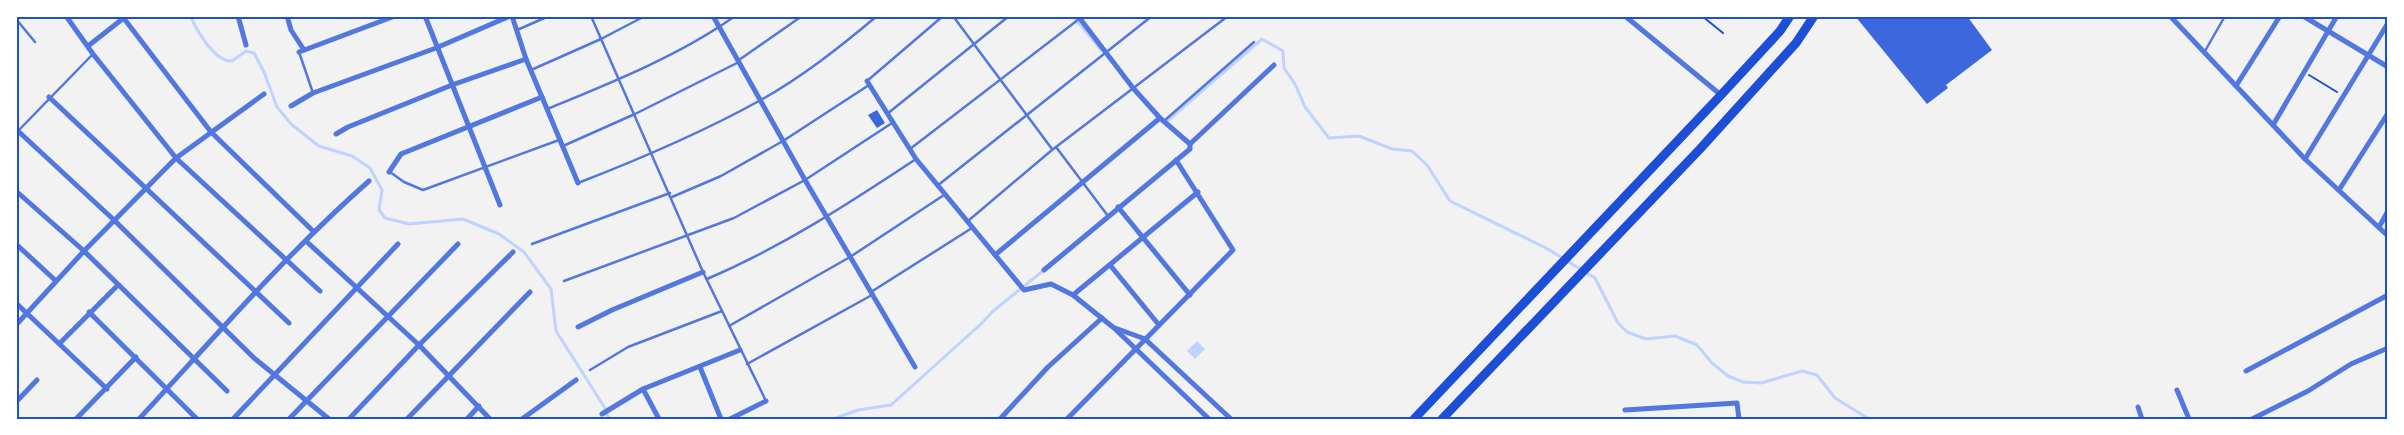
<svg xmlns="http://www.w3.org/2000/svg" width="2404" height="435" viewBox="0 0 2404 435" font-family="'DM Sans',sans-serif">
<rect width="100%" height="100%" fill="#f2f2f2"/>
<path fill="#bfd3fe" d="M1197,341L1205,349L1195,359L1187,351Z"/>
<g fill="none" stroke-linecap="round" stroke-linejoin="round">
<g stroke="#bfd3fe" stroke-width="3">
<path d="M190,16C197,30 214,62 232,61L246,51L254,53L264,72L277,107L291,124L319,146L352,156L370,168L382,190L379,210L385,218L409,224L463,219L499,234L524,252L551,289L556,331L605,408L609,419"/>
<path d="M1073,16L1101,50"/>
<path d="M1165,123L1262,39L1283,51L1284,68L1295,84L1305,107L1329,138L1359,136L1392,149L1412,151L1427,165L1450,201L1546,248L1595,278L1618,323L1627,332L1646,339L1675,336L1697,345L1712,363L1728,376L1743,382L1761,383L1802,371L1817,375L1835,398L1869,419"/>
<path d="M836,418L858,410L891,405L981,324L992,312L1044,270"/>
</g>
</g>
<g fill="#3d67dc">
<path d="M1855,16H1967L1992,50L1946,85L1948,88L1927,104Z"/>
<path d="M877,110L885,123L877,128L868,115Z"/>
</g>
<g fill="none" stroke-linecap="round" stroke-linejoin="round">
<g stroke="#1d4ed8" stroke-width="2">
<path d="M1702,16L1723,33"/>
<path d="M2309,75L2337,92"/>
</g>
<g stroke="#5277de" stroke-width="2.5">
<path d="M591,16L703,272L766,401"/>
<path d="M953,16L1052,149"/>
<path d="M16,19L35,42"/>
<path d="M517,30L549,16"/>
<path d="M2205,51L2225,16"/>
<path d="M299,52L313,93"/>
<path d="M739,60L802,16"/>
<path d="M531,70L601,39L645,16"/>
<path d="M867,81L943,16"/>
<path d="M547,109C608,84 681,55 735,16"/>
<path d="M887,114L1009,16"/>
<path d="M1164,121L1254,42"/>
<path d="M18,131L92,55"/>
<path d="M563,146L635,114L739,62"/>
<path d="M1056,147L1108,216"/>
<path d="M910,149L1083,16"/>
<path d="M390,172L404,182L423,190L559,140"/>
<path d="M578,183C640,159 701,133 759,101C801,78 840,47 877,16"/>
<path d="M937,186L1152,16"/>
<path d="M672,197L721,176L783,141L869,85"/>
<path d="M968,221L1052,150L1228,16"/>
<path d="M532,244L670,193"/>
<path d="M707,279C782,247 848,204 916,159"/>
<path d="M564,281L734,218L805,180L892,123"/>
<path d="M871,292L972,228"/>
<path d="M729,326L850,257L944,195"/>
<path d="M747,364L872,295"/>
<path d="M590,370L628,347L722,311"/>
</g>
<g stroke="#5277de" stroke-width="5">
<path d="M66,16L93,54L176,158L320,291"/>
<path d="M122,16L211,132L314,232"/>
<path d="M238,16L246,45"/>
<path d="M287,16L291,30L304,50"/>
<path d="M425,16L500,205"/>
<path d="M512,16L526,59L578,183"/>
<path d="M713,16L805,180L915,367"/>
<path d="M1078,16L1133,88L1160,118L1190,144"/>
<path d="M1625,16L1721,95"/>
<path d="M2170,16L2305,159L2388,236"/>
<path d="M2303,16L2388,67"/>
<path d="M88,46L125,17"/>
<path d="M299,52L395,16"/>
<path d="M867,81L916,159L1024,290L1051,284L1073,295L1114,328L1209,419"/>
<path d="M2236,86L2280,16"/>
<path d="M49,97L289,323"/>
<path d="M291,106L313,93L436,48L510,16"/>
<path d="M2273,125L2337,16"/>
<path d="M16,134L18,131L114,220L254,358L329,419"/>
<path d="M336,134L348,127L452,85L526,59"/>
<path d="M2305,159L2388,23"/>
<path d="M389,172L401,154L542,97"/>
<path d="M2339,190L2388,113"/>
<path d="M16,191L84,251L227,391"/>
<path d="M1118,207L1190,295"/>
<path d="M2379,227L2388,211"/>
<path d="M306,241L419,345L490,419"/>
<path d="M16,244L56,281"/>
<path d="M995,255L1160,118"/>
<path d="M1110,265L1159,325"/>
<path d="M1044,270L1190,149V144L1274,65"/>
<path d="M1073,295L1198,192"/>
<path d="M16,303L107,389"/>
<path d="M89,312L197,419"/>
<path d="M16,325L84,251L176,158L264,94"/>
<path d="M578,327L612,310L703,272"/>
<path d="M1115,328L1145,339L1231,419"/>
<path d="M60,343L118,285"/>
<path d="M700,367L721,419"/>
<path d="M2246,371L2388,295"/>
<path d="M643,389L659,419"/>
<path d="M2177,390L2189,419"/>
<path d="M16,402L37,380"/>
<path d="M2138,407L2142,419"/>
<path d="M1625,410L1737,403L1739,419"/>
<path d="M602,414L643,389L740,350"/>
<path d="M76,419L136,357"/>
<path d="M139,419C214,338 286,254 369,181"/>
<path d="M233,419L398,244"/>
<path d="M289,419L458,244"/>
<path d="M349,419L419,345L513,252"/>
<path d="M407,419L530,292"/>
<path d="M467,419L479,406"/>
<path d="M522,419L576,380"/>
<path d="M730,419L766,401"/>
<path d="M1000,419L1048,367L1102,318"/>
<path d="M1067,419L1233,250L1176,160"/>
<path d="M2252,419L2308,391L2351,364L2388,348"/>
</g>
<g stroke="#1d4ed8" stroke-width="9">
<path d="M1414,419L1721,95L1780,31L1790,16"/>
<path d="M1442,419L1700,149L1796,43L1814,16"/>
</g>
</g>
<rect width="2404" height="435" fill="none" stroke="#ffffff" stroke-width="35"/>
<rect x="18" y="18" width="2368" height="400" fill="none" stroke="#1d4ed8" stroke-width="2"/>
</svg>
